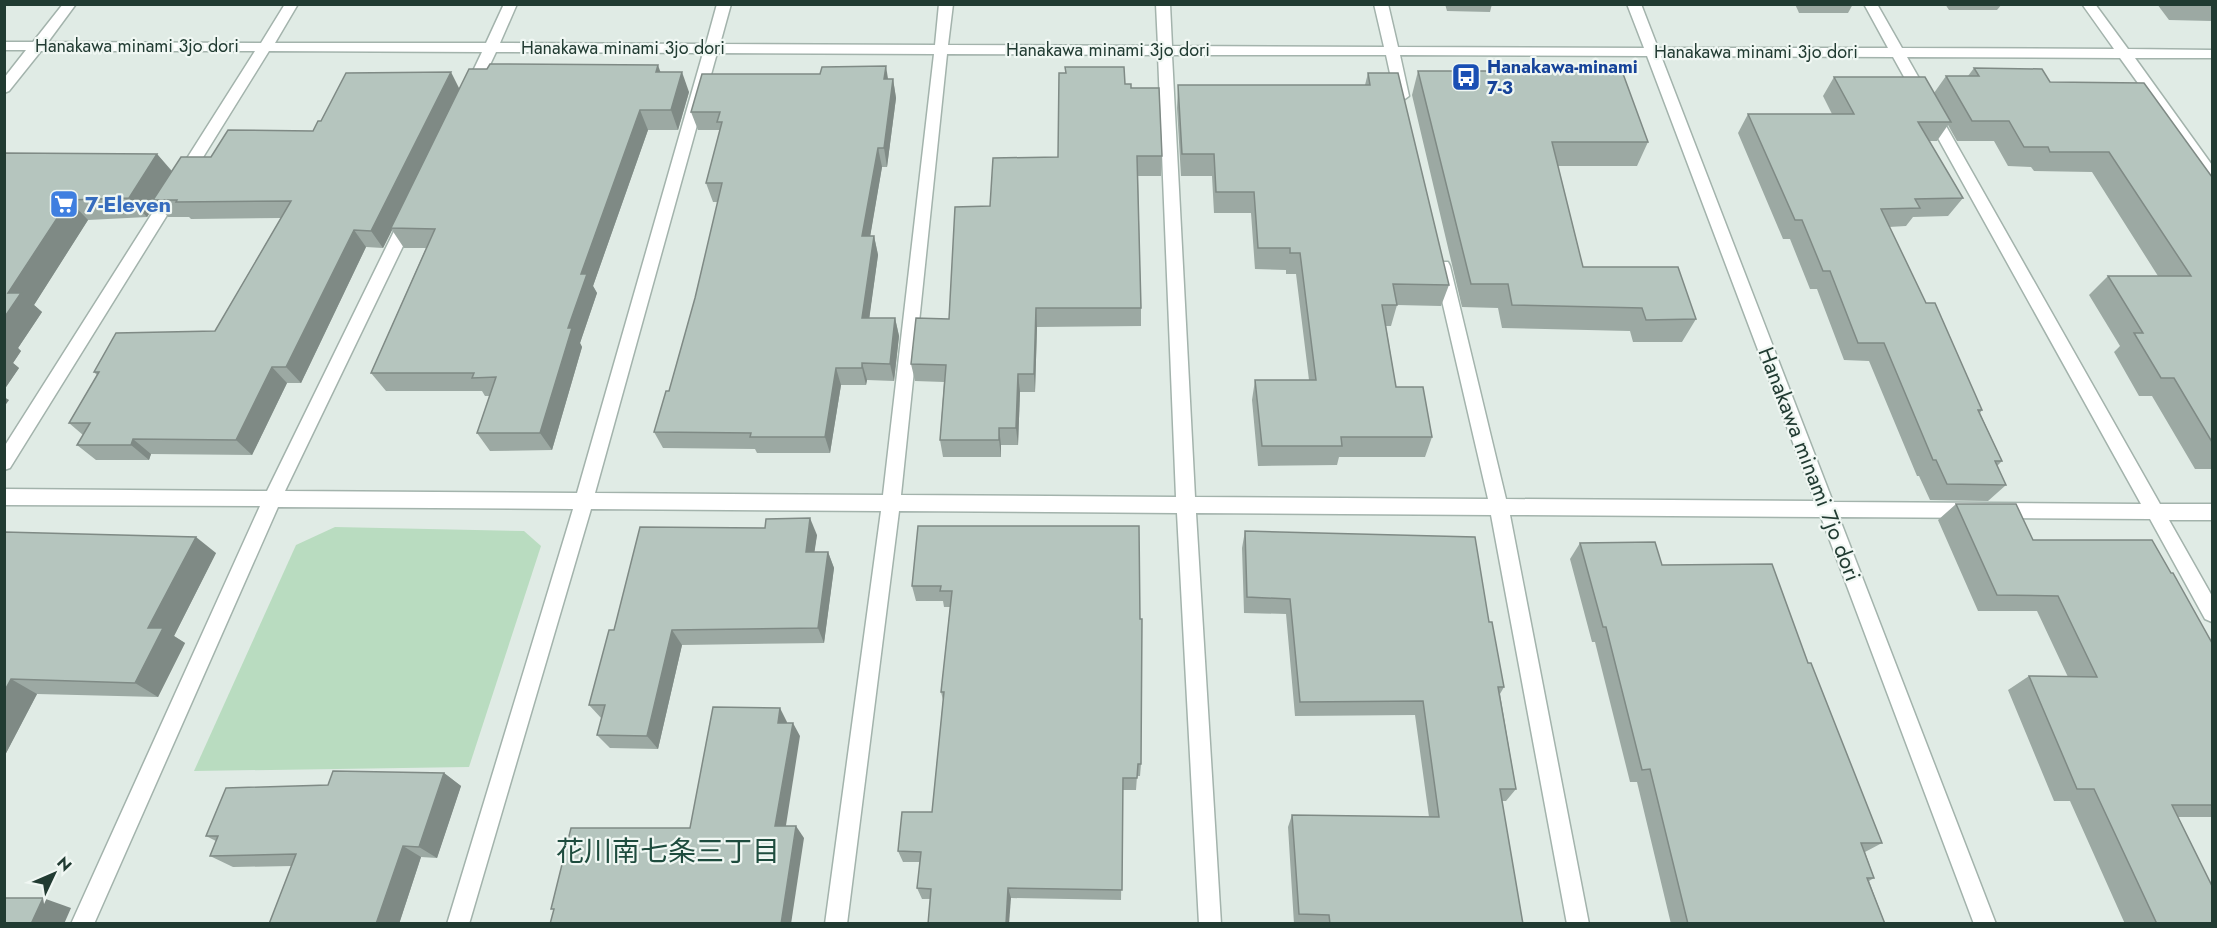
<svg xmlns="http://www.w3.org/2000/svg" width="2217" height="928" viewBox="0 0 2217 928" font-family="Jost,'Noto Sans JP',sans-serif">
<rect width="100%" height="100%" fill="#e0ebe5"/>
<path fill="#b9dcc0" d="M335,527L524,531L541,546L469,767L194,771L296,545Z"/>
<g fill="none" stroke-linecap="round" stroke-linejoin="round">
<g stroke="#a3b3ac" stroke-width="3">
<path id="minor" d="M63,4H76L48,42L261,43L285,4H298L275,43H486L504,4H517L500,43L706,44L717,4H731L720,44L935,45L939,4H953L948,45L1158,46L1156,4H1170L1172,46L1384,47L1374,4H1388L1398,47L1644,48L1627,4H1641L1658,48H1888L1864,4H1877L1902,48L2114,49L2082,4H2095L2128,49L2212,50V58H2135L2212,165V180L2207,179L2120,58L1907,57L2160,504H2212V520H2169L2212,596V622L2205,619L2150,519L1839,517L1996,924H1974L1821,517L1510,515L1589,924H1567L1491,515L1196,513L1221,924H1199L1177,513L899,511L847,924H825L881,511L591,509L469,924H447L573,509L278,507L94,924H71L260,506L4,505V489L267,491L401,217L404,213H414L417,217L285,491L577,493L703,53L496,52L478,90L471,95L464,90L482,52L269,51L10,468L4,470V447L255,51H41L9,91L4,93V78L26,50H4V42H33ZM717,53L934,54L883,495L595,493ZM947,54L1158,55L1176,497L901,495ZM1172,55H1386L1395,96L1402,101L1409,96L1400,55L1647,56L1815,501L1506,499L1450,266L1448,262H1436L1434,266L1488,499L1195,497ZM1661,56L1893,57L2141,504L1833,502Z"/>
</g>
<use href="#minor" fill="#fff" fill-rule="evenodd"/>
</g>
<g fill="#9ca9a3">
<path d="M1445,4H1492L1490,12L1447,11Z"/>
<path d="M1795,4H1853L1848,13H1799Z"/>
<path d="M1945,4H2002L1997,10H1949Z"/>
<path d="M2157,4H2212V21L2169,20Z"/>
<path d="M1974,68L2050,82L2212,177V469H2195L2152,396H2139L2114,352L2120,346L2089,295L2108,276H2158L2092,172L2034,171L2031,167L2008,166L1994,141H1957L1948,125L1937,141H1929L1963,198L1948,216L1913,217L1906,226L1889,227L1926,303L1982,410L1980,413L2002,461L1997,466L2006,485L1988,501L1930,500L1919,476H1917L1869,361L1844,360L1817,289H1810L1790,239H1783L1738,133L1748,114H1832L1823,96L1834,77L1934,93L1946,76H1968Z"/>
<path d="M1418,71H1504L1648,142L1637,166H1558L1583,267L1696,319L1682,342H1633L1630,331L1502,328L1498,308L1462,307L1412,95Z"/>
<path d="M660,72L689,92L678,130H648L593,286L597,293L580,343L582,347L552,450L490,451L477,433L490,396H485L482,391H386L371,373L426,248H404L392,230L383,248L366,247L301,383H287L252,455L151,454L149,460H96L77,445L83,435L69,423L97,375L94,372L215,331L281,218L191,219L189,217H168L156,203L147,217L88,220L34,305L42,312L18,348L21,351L13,363L19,368L4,390V153L157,154L172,171L211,157L313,131L321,121L460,88Z"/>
<path d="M1368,73L1449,285L1441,306L1397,305L1391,326H1386L1396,387L1432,437L1425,457H1339L1337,465L1258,466L1252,400L1255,380H1309L1296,274H1286V270L1255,269L1251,213H1214L1212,176H1181L1177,108L1178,85H1365Z"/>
<path d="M888,79H893L896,98L887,167H882L870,236H874L878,255L869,318H895L899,336L894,381L867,380L866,385H841L830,453H757L755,449L663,448L654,432L669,391L695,298L718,202H713L706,183L720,131V130H698L691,112Z"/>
<path d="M1125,84L1131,88L1162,156L1161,176H1138L1141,308V326L1037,327L1035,392H1020L1018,445H1001V457H943L940,440L944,382L915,381L911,364L949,319L990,206L1058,157Z"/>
<path d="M1956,504L2033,540L2171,573L2212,643V817H2178L2212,924H2125L2070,801H2054L2008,690L2029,676L2068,677L2037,611H1978L1938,520Z"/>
<path d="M918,526L1141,764L1140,776H1137L1136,790H1123L1121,900L1011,898L922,899L917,888L920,862H903L898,851L932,812L943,700L941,692L950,607H944L943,601H916L912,586Z"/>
<path d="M1245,531L1489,622L1504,687L1500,694L1516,789L1506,801H1502L1523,924H1294L1288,827L1292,815L1429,817L1415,715L1295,716L1286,614L1244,613L1242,548Z"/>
<path d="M4,532L216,553L174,636L185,643L158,697L37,694L4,757Z"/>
<path d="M817,535L814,552H828L834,568L824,643L682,645L658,749L610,748L597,735L602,719L589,705L614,630Z"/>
<path d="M1580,543L1662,565L1808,663L1882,843L1865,852L1874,878L1869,881L1885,924H1671L1637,782H1630L1595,642H1592L1570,559Z"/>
<path d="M444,773L461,786L437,858L421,857L399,924H269L292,866L233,867L210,856L216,841L206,836L328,785Z"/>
</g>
<g fill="#7f8a85">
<path d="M658,65L665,85L656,72Z"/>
<path d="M886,66L889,85L884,79Z"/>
<path d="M451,72L460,90L391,228L392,230L383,248L371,231Z"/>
<path d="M682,72L689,92L678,130L671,110Z"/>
<path d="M893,79L896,98L887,167L884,148Z"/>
<path d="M640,110L648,130L593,286L597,293L580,343L582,347L552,450L540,433L568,328L581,274Z"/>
<path d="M878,148L882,167L867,255L862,236Z"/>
<path d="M157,154L174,174L153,200L156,203L147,217L129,198Z"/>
<path d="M69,200L88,220L34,305L42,312L18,348L21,351L13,363L19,368L4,390V318L8,293Z"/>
<path d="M354,230L366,247L301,383L286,367Z"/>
<path d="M874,236L878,255L867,335L862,318Z"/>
<path d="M1036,308L1037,327L1035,392L1034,374Z"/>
<path d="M895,318L899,336L894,381L890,364Z"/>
<path d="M862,363L867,380L866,385L862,368Z"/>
<path d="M272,367L287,383L252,455L236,440Z"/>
<path d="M836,368L841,385L830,453L825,437Z"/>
<path d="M1018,374L1020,392L1018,445L1016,428Z"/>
<path d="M4,397L9,400L4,407Z"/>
<path d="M999,428L1001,445V457L999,440Z"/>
<path d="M133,439L151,454L149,460L131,445Z"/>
<path d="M810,518L817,535L812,569L806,552Z"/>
<path d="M196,537L216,553L174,636L185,643L158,697L135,683L148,628Z"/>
<path d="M828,552L834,568L824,643L818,628Z"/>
<path d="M672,630L682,645L658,749L647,736Z"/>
<path d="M11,679L37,694L4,757V692Z"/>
<path d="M780,708L787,722L786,737L778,723Z"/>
<path d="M793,723L800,736L784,838L775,826Z"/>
<path d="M444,773L461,786L437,858L419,847Z"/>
<path d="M796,826L804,838L791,924H781Z"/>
<path d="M403,846L421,857L399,924H376Z"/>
<path d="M1008,888L1011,898L1009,924H1006Z"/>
<path d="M43,898L71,908L64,924H31Z"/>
</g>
<g fill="#b5c5be" stroke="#7f8a85" stroke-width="1.5">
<path d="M490,64L658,65L656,72H682L671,110H640L581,274H587L568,328H572L540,433H477L496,377L472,378L474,373H371L435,229L391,228L469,69H487Z"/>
<path d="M886,66L884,79H893L884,148H878L862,236H874L862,318H895L890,364L862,363V368H836L825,437H750L751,433L654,432L666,391H669L695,298L722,183H706L722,122H717L720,112H691L702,74H820L822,67Z"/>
<path d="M1065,67H1124L1125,84H1131V88H1159L1162,156H1137L1141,308H1036L1034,374H1018L1016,428H999V440H940L946,365L911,364L916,318L949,319L955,207L990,206L993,158L1058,157L1059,73H1066Z"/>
<path d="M1516,68L1542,71H1622L1648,142H1552L1583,267H1678L1696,319L1646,320L1642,308L1512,305L1508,284H1471L1418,71H1504Z"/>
<path d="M1974,68L2042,69L2050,82L2144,83L2212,177V442L2174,378H2161L2134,333H2143L2108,276H2191L2109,152H2050L2048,147H2024L2009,121H1972L1946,76H1979Z"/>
<path d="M451,72L371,231L354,230L286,367H272L236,440L133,439L131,445H77L90,423H69L99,372H94L116,333L215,331L291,201L176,202L177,200H153L181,157H211L228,130L313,131L318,121H321L346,73Z"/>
<path d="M1368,73H1398L1449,285L1393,284L1397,305H1382L1396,387H1423L1432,437H1341L1342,446H1262L1255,380H1316L1300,253H1290V248H1258L1254,192H1216L1214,154H1182L1178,85H1370Z"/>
<path d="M1834,77H1925L1951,122H1918L1963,198L1915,199L1920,208L1881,209L1926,303H1935L1982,410H1978L2002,461H1995L2006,485L1947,484L1936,460H1933L1884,343H1858L1830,271H1823L1802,220H1795L1748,114H1854Z"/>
<path d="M4,153L157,154L129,198L69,200L8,293H21L4,318Z"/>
<path d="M1956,504H2016L2033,540H2152L2171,573H2173L2212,643V805H2172L2212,886V924H2157L2094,789H2077L2029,676L2097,677L2058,596L1997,595Z"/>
<path d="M810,518L806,552H828L818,628L672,630L647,736L597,735L605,705H589L609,630H614L640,527L765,528L766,519Z"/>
<path d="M918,526H1139L1140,619H1142L1141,764H1138L1137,778H1123L1122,890L1008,888L1006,924H928L931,889L917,888L921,852L898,851L902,812H932L944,692H941L952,591H940L941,586H912Z"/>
<path d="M1245,531L1475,537L1489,622H1492L1504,687H1498L1516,789H1500L1523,924H1330L1329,915L1299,914L1292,815L1439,817L1423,701L1300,702L1290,599L1247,597Z"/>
<path d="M4,532L196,537L148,628H163L135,683L11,679L4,692Z"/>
<path d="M1655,542L1662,565L1772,564L1808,663H1811L1882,843H1861L1874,878H1867L1885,924H1688L1650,769L1642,770L1606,627H1603L1580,543Z"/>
<path d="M713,707L780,708L778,723H793L775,826H796L781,924H550L554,909H551L571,828H690Z"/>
<path d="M333,771L444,773L419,847L403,846L376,924H269L296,854L210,856L218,836H206L226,788L328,785Z"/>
<path d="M4,898H43L31,924H4Z"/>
</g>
<defs>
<g id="bus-square" transform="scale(1.5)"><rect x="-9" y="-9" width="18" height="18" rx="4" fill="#1a4fb4" stroke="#f0f7f3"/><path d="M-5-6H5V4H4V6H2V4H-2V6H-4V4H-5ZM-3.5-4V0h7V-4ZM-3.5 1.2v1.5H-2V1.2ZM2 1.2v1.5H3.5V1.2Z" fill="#fff"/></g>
<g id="supermarket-square" transform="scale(1.5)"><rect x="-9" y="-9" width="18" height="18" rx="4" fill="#3f7fe0" stroke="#f0f7f3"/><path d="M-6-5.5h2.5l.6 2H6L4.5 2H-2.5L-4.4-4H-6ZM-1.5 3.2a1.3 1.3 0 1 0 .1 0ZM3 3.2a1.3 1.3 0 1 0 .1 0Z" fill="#fff"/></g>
</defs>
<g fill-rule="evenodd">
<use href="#bus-square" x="1466" y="77"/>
<use href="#supermarket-square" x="64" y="204"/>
</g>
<g text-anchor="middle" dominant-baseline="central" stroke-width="4.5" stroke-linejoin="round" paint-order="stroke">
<g font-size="18" fill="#213b32" stroke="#f0f7f3">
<text x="137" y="46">Hanakawa minami 3jo dori</text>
<text x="623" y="48">Hanakawa minami 3jo dori</text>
<text x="1108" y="50">Hanakawa minami 3jo dori</text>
<text x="1756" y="52">Hanakawa minami 3jo dori</text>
</g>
<g font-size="18" font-weight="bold" fill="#164399" stroke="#f0f7f3" text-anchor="start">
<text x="1487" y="67">Hanakawa-minami<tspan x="1487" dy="21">7-3</tspan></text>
</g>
<g font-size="22" font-weight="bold" fill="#366cbe" stroke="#f0f7f3" text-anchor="start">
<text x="85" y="204">7-Eleven</text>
</g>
<g font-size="22" fill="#213b32" stroke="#f0f7f3">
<text transform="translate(1810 464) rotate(69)">Hanakawa minami 7jo dori</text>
</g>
<g font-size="28" fill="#1e4c3e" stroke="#f0f7f3">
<text x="668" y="851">花川南七条三丁目</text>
</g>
</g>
<rect width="2217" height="928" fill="none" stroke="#213b32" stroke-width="12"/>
<g transform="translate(54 874) rotate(46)" stroke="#f0f7f3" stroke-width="4.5" paint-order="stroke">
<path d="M0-4.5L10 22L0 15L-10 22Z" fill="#213b32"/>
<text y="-9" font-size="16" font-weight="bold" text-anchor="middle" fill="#213b32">N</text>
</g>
</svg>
